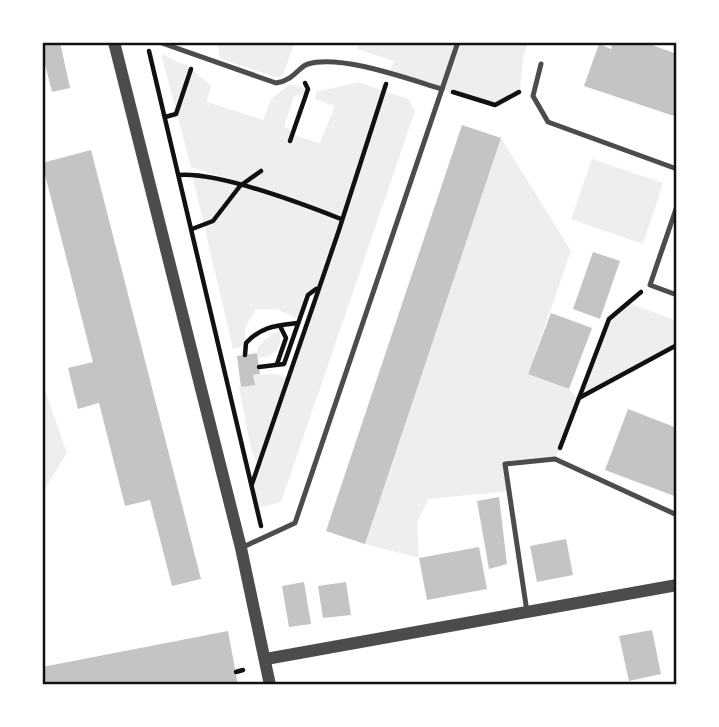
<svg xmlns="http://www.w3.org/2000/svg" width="719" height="727" viewBox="0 0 719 727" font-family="Spectral,serif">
<rect width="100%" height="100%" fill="#fff"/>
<g fill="#eee">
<path d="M218,42H295L283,74L278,78L219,58Z"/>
<path d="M360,42H528L523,58L520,91L495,105L389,74L394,61L357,49Z"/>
<path d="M161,54L189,67L211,86L207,102L263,120L271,99L290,84L308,89L307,93L294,96L284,127L294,131L293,135L320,143L335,106L315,99L316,92L359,82L408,99L415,111L281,502L257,508L251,485L258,465L251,449L239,387L254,385L253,375L276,374L287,378L318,288L308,295L299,319L277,309H256L247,324L242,346L233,349L192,174L244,184L191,167Z"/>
<path d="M501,138L571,251L528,374L569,389L578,398L609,319L629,303L677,321V345L579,399L555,459L505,464L509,491L429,499L417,522L419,558L365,544Z"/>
<path d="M592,159L663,183L643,244L571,219Z"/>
<path d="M279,330C284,347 275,356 258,358L257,349L264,340Z"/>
<path d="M42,382L67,453L42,493Z"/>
</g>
<g fill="#c4c4c4">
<path d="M42,42H60L70,88L52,92L42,52Z"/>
<path d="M613,42H643L677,54V117L584,86L599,44L611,49Z"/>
<path d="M462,125L501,138L365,544L326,531Z"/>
<path d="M91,150L201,579L172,586L150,500L125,506L99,403L78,409L68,368L93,362L42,163Z"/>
<path d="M593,252L620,261L600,319L573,309Z"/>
<path d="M551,313L592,328L569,389L528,374Z"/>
<path d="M257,353L260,374L253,375L255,385L241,387L237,356Z"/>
<path d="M628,409L677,428V497L605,470Z"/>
<path d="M499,497L507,564L489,569L477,501Z"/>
<path d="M566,539L573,575L537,582L530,546Z"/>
<path d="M479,547L487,589L427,600L419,558Z"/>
<path d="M304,582L311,624L289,627L282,586Z"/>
<path d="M346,582L351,615L323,618L318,586Z"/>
<path d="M652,630L661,674L629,681L619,636Z"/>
<path d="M228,631L238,685H42V667Z"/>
</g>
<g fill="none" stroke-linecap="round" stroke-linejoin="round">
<g stroke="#111" stroke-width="4.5">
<path d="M149,51L261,526"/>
<path d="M453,92L495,105L519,92"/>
<path d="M165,117L176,114L191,69"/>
<path d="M290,141L308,89L305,83"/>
<path d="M179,175C218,172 303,204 341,219"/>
<path d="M192,229L213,221L240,186L261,171"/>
<path d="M245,355L246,343C262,326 275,326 298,323"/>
<path d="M277,364L286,338L280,326"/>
<path d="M259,367L284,364L308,295L316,289"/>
<path d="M579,398L677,345"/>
<path d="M560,448L609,319L641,292"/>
<path d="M252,484L338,233L386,84"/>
<path d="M236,672L243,670"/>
</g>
<g stroke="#4c4c4c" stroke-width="5">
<path d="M159,42L276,83C295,80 298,67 308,64C341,54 408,79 442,89"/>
<path d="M541,64L533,96L548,122L677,169"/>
<path d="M677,206L650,285L677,295"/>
<path d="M241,548L295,523L458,42"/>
<path d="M527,612L505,464L555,459L677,515"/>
</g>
<g stroke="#4c4c4c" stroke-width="12">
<path d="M114,42L241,548L270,685"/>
<path d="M266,659L677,585"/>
</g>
</g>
<rect width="719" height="727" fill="none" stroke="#ffffff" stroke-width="88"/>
<rect x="44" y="44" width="631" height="639" fill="none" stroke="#111" stroke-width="2.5"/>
</svg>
